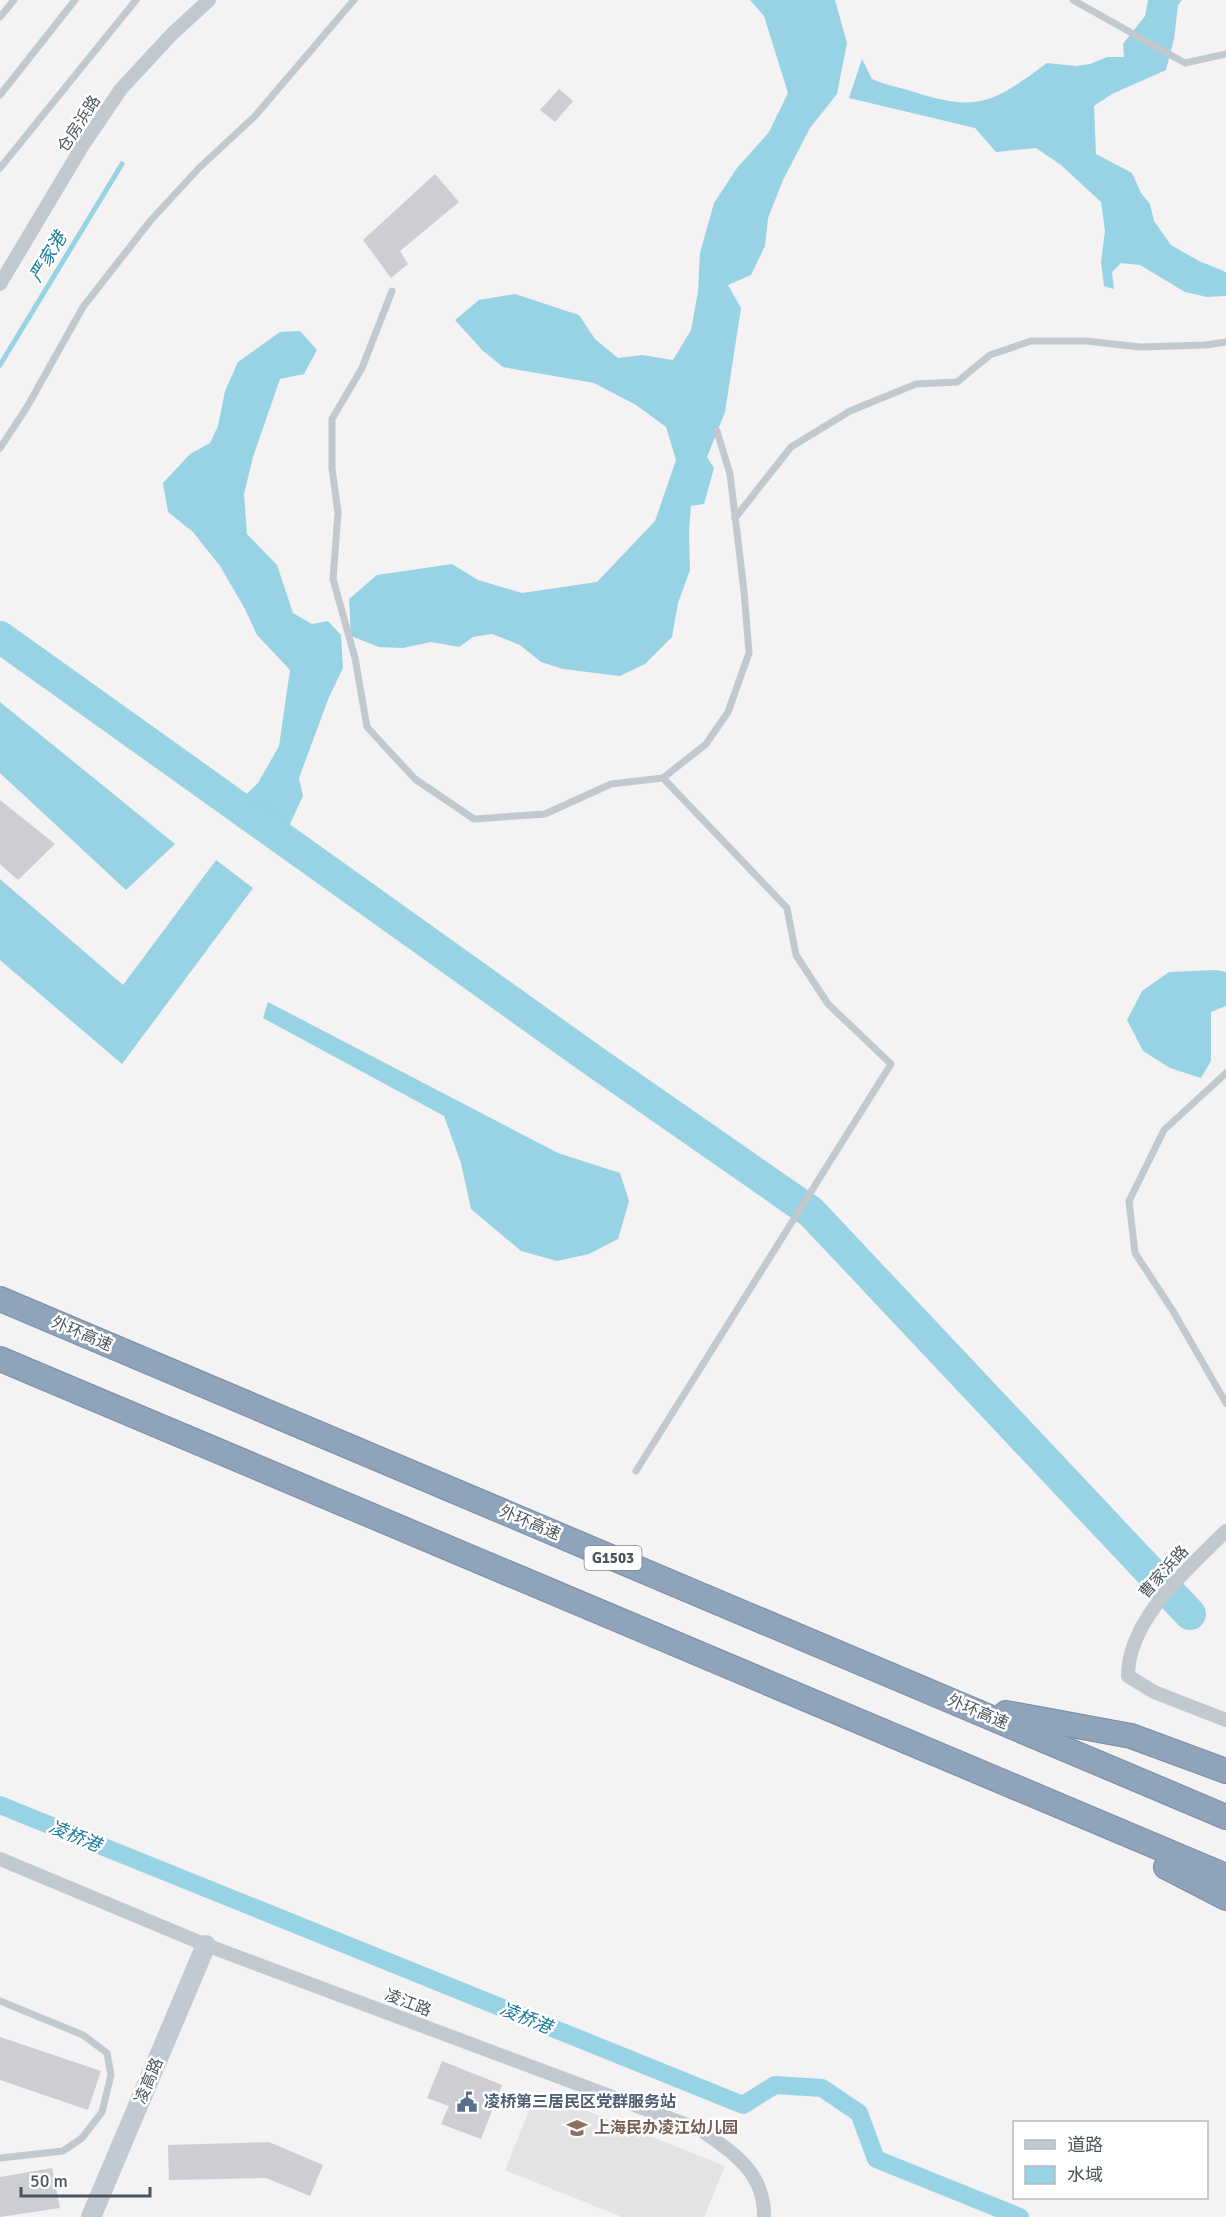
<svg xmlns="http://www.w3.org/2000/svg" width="1226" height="2217" viewBox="0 0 1226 2217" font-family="Signika,'Noto Sans SC',sans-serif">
<rect width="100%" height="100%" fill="#f4f2f2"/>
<path fill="#e4e3e3" d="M537,2091L725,2166L704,2217H622L505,2170Z"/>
<g fill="#97d3e4">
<path d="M750,0H835L847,43L837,94L810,128L783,180L768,218L765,246L751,275L728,285L741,308L725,412L707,457L714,468L704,504L691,506L689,531L690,570L678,603L672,637L645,664L620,676L563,669L541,662L520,645L492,634L473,637L459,647L431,642L403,648L379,647L351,636L349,599L377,575L452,564L478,580L522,593L597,582L655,521L676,460L666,427L636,405L594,383L503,367L482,350L455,320L479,300L515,294L579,315L595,339L618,358L642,355L673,360L691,330L698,292L700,253L714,203L737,168L769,132L788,93L764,16Z"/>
<path d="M1148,0H1182L1178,5L1174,39L1166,70L1112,94L1094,106L1096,154L1132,173L1141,193L1150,204L1154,221L1171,245L1199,261L1226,272V296L1207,297L1185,292L1140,265L1121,263L1112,272L1114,289L1104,286L1101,262L1105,231L1101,202L1061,165L1036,148L996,152L975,128L849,98L862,59L872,79C885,85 898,87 911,91C978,113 993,103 1047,63L1076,66L1090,64L1107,57H1124L1123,44L1145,16Z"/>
<path d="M300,331L317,350L304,374L280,379L253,457L244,494L247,534L277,565L293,613L312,624L328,621L341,635L343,668L329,697L299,778L303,796L283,839L235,805L258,783L279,746L290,670L257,635L245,609L220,566L193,532L168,512L163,483L190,454L210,443L218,426L225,391L238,362L280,332Z"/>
<path d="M0,702L175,844L126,890L0,773Z"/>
<path d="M216,860L253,888L122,1064L0,960V879L123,985Z"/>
<path d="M1216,970L1226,972V1006L1211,1012V1061L1201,1078L1170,1068L1143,1051L1127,1020L1142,991L1169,972Z"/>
<path d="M268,1002L558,1153L620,1173L629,1201L618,1239L589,1254L557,1261L521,1251L471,1209L461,1163L444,1116L263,1018Z"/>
</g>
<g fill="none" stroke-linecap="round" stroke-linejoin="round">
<path stroke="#97d3e4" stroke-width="5" d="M0,365L122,164"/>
<path stroke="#97d3e4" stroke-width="18" d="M0,1805L743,2105L775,2085L822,2088L859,2113L876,2159L1020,2217"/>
<path stroke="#97d3e4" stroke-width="32" d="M0,637L591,1059L811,1212L1190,1614"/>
</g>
<g fill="#ccced3">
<path d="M559,89L573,101L555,122L540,110Z"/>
<path d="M435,174L459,202L400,251L408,264L391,278L363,240Z"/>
<path d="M0,800L55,844L18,880L0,864Z"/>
<path d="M0,2037L101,2071L88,2110L0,2080Z"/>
<path d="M442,2061L502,2085L481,2139L441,2124L449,2106L427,2098Z"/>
<path d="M269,2142L323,2165L310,2196L266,2178L169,2180L168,2145Z"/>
<path d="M52,2168L60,2208L0,2217V2177Z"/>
</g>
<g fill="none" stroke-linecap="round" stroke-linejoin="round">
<g stroke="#7a8ea6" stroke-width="26">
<g id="highway">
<path d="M0,1299L1226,1817"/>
<path d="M0,1359L1226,1876"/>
<path d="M1006,1713L1131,1736L1226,1771"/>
<path d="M1166,1867L1226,1898"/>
</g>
</g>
<g stroke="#c1c8ce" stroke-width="7">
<path d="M1073,0L1185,63L1226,54"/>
<path d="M0,17L14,0"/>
<path d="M0,95L75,0"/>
<path d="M0,168L136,0"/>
<path d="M392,291L362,368L332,419V468L338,513L333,579L355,658L367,727L415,779L474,819L545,814L611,784L663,778L787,908L796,955L828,1004L891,1064L636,1471"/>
<path d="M0,448L27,407L83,307L151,220L199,168L255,116L354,0"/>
<path d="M735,518L791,447L850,411L916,384L957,382L990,355L1031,341H1086L1140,347L1206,345L1226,342"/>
<path d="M663,778L706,744L728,712L749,653L744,591L730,474L717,431"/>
<path d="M1226,1073L1164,1130L1129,1201L1135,1253L1173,1311L1226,1403"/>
<path d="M0,2001L83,2035L107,2053L111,2075L102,2112L82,2138L63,2151L0,2158"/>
</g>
<g stroke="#c1c8ce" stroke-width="14">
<path d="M0,284L83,145L121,89L172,34L209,0"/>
<path d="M1226,1531C1188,1569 1128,1619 1128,1676L1154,1692L1226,1720"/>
<path d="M0,1859L206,1945L701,2130C733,2153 765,2172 764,2217"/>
</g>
<path stroke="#c1cad3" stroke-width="20" d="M91,2217L206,1945"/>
<use href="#highway" stroke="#8fa3bb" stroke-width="24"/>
</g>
<defs>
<g id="civic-bare" transform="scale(1.62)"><path d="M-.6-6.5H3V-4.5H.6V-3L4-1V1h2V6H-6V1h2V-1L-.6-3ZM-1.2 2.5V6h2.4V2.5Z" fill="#5c6f8a" stroke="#fff" stroke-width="2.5" paint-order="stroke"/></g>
<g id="school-bare" transform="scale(1.62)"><path d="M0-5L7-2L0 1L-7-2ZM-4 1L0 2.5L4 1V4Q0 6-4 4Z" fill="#8d6e63" stroke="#fff" stroke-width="2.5" paint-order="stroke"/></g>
</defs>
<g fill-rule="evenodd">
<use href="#civic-bare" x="467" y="2102"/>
<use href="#school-bare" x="577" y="2128"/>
</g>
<g text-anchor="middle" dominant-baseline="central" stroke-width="5" stroke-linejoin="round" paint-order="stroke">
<rect fill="#fff" stroke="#81878e" stroke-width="1.5" x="584.5" y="1546" width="57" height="24" rx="4.5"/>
<g font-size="15" font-weight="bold" fill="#4b545d">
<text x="613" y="1558">G1503</text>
</g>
<g font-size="16" fill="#4b545d" stroke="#fff">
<text transform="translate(79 124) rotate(-57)">仓房浜路</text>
<text transform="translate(82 1334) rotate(23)">外环高速</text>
<text transform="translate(530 1523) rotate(23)">外环高速</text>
<text transform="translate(1164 1572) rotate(-48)">曹家浜路</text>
<text transform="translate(978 1712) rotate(23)">外环高速</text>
<text transform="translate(408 2003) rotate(21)">凌江路</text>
<text transform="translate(149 2081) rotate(-67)">凌高路</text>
</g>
<g font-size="16" font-weight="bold" fill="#4e5e75" stroke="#fff" text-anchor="start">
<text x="484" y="2102">凌桥第三居民区党群服务站</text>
</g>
<g font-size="16" font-weight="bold" fill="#785e54" stroke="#fff" text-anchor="start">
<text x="594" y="2128">上海民办凌江幼儿园</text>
</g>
<g font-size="18" font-style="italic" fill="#1a7c99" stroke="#fff">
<text transform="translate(48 257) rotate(-59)">严家港</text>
<text transform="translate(75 1836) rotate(22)">凌桥港</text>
<text transform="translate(526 2018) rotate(22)">凌桥港</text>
</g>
</g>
<rect x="1013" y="2121" width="195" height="78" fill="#ffffff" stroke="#b7bbbe" stroke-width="1.5"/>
<rect x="1025" y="2140" width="30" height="9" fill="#c1cad3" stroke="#b7bbbe" stroke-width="1.5"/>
<text x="1067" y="2151" font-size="18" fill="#4b545d">道路</text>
<rect x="1025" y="2166" width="30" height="18" fill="#97d3e4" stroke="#b7bbbe" stroke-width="1.5"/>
<text x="1067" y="2181" font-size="18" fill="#4b545d">水域</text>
<path d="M21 2187v9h129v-9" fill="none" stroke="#4b545d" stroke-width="3"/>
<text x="30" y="2187" font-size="18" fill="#4b545d" stroke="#ffffff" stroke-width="4.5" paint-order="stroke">50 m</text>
</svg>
